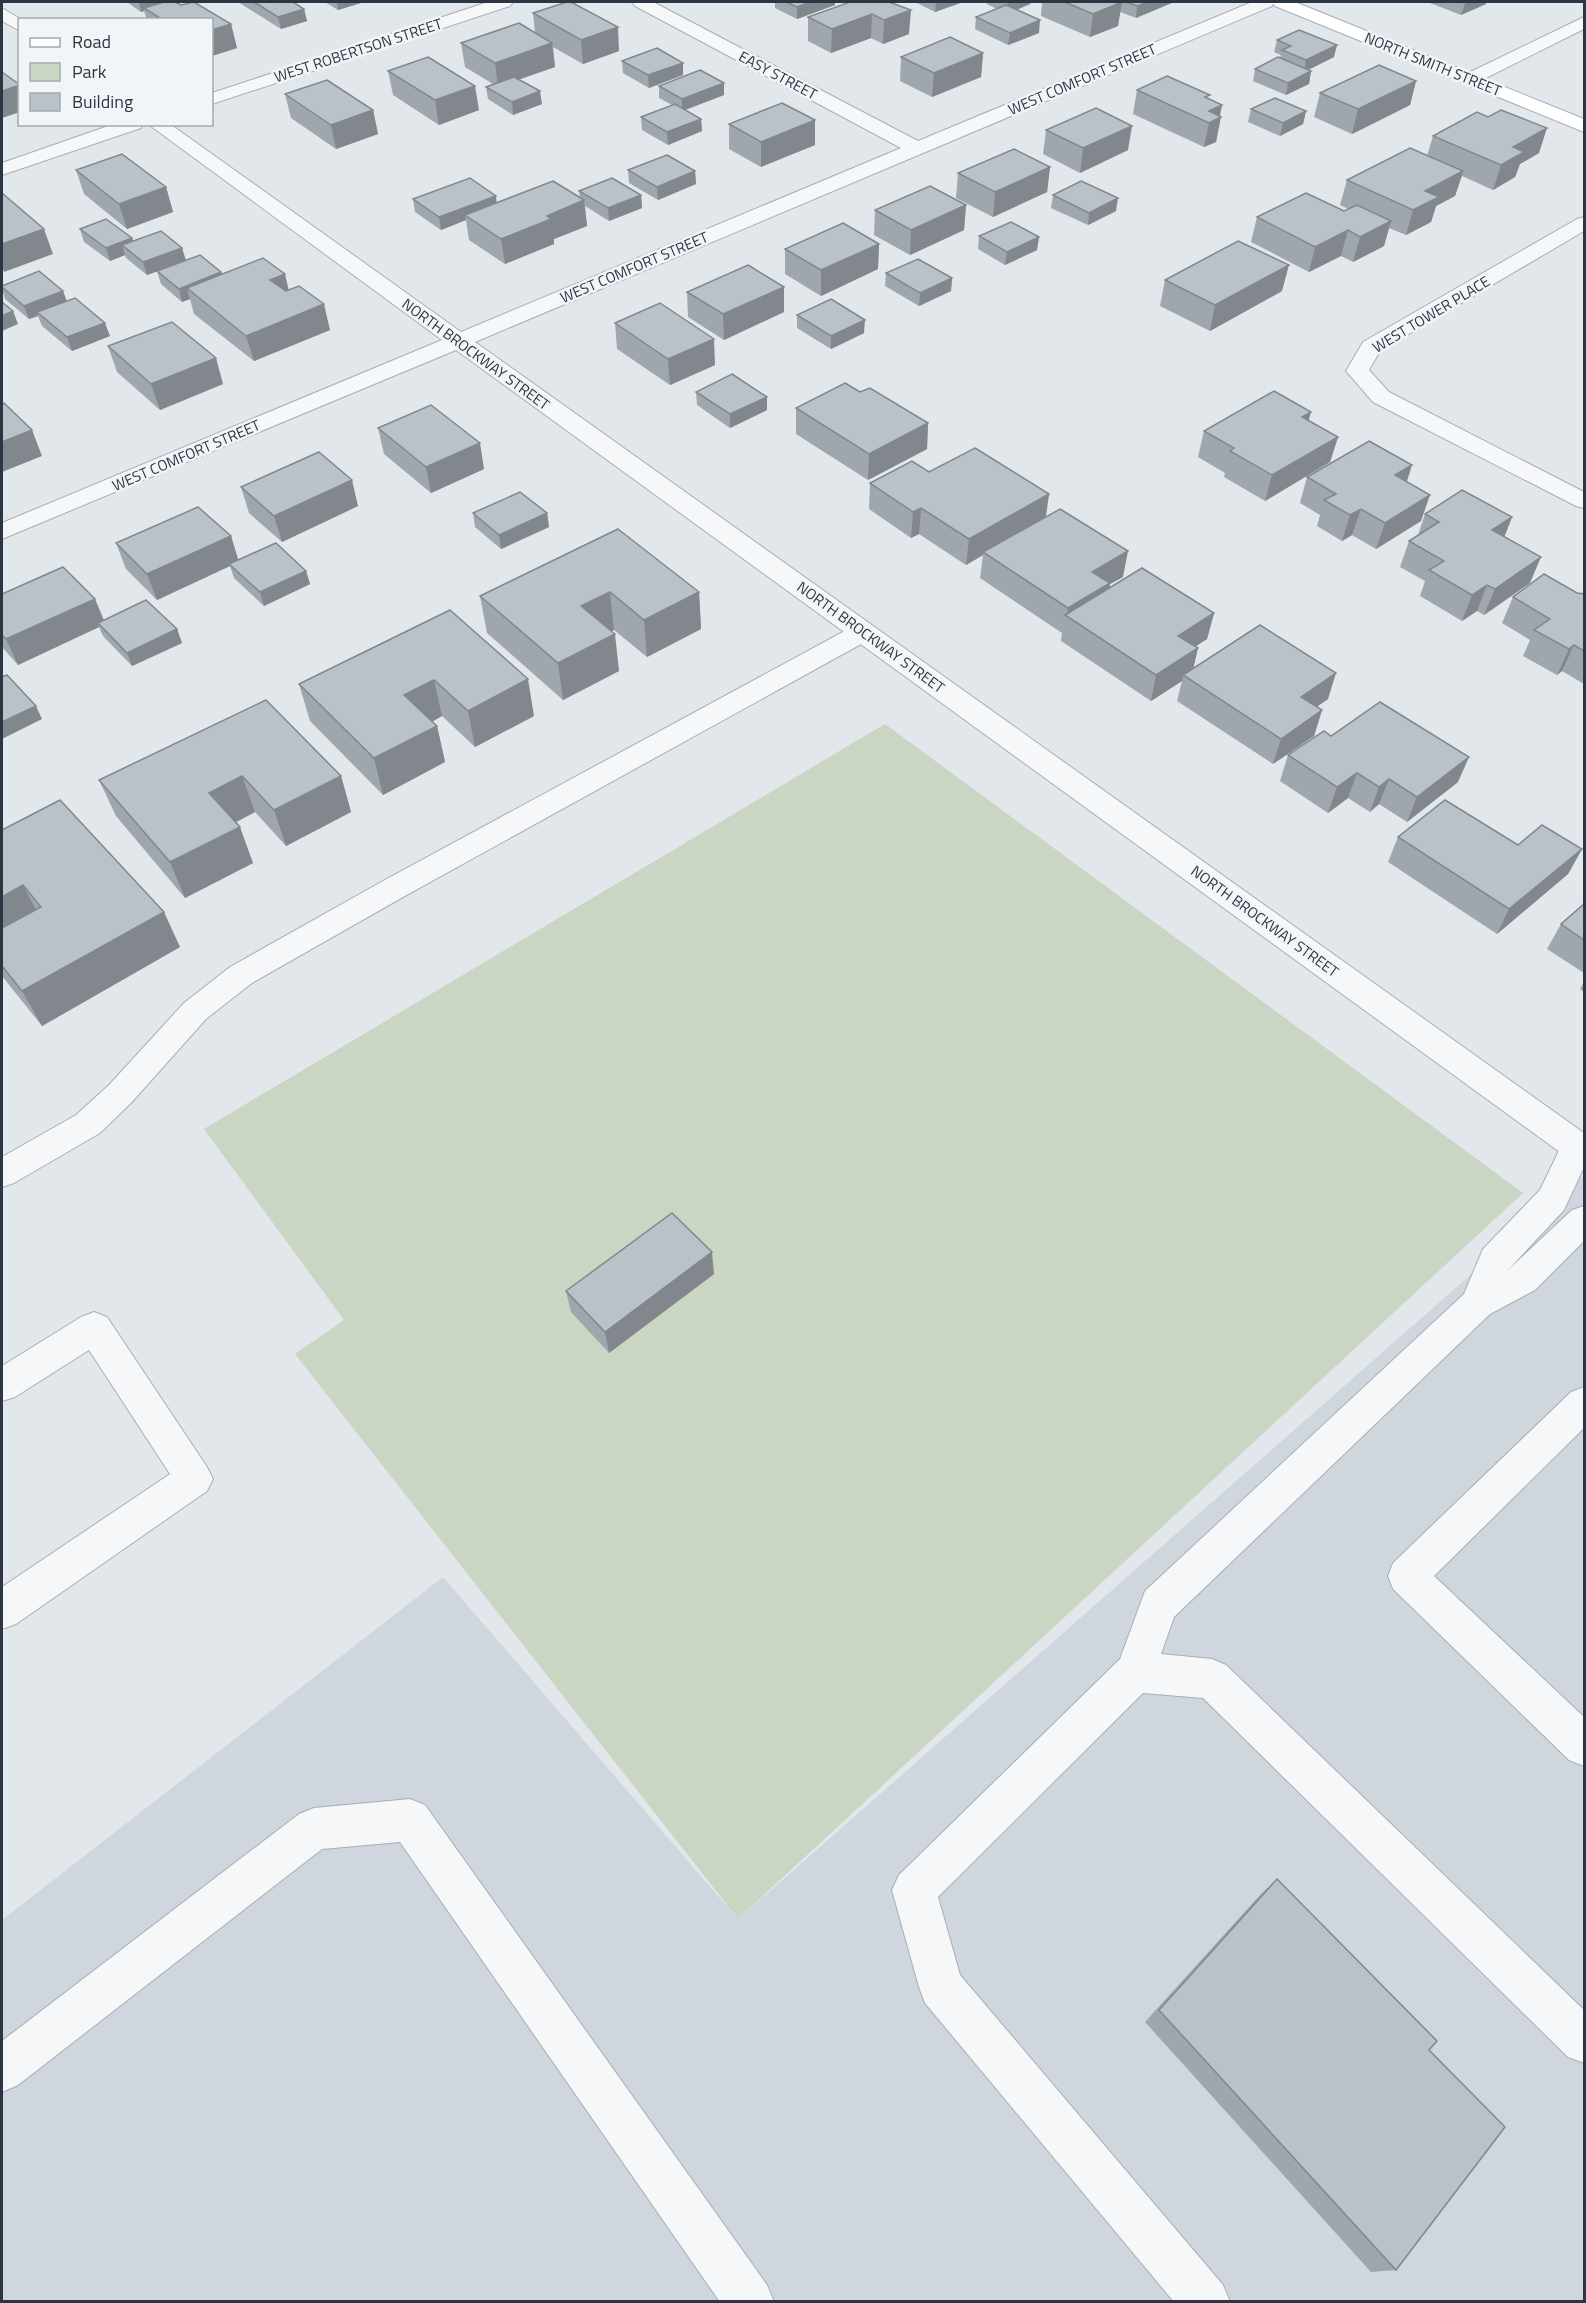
<svg xmlns="http://www.w3.org/2000/svg" width="1586" height="2303" viewBox="0 0 1586 2303" font-family="'Titillium Web',sans-serif">
<rect width="100%" height="100%" fill="#e2e7eb"/>
<path fill="#d0d6dd" d="M1584,1175V2301L2,2302V1920L443,1577L738,1919Z"/>
<path fill="#cad5c3" d="M885,724L1523,1193L738,1919L295,1354L344,1320L204,1129Z"/>
<g fill="none" stroke-linecap="round" stroke-linejoin="round">
<g stroke="#a7aeb6" stroke-width="2">
<g id="lane">
<path d="M863,624L872,626L876,632L872,638L403,897L252,983L206,1019L131,1103L100,1133L14,1183L2,1187V1157L76,1115L109,1085L184,1003L230,967L383,881L854,626Z"/>
<path d="M1578,1133L1584,1135V1167L1564,1210L1508,1270L1572,1210L1584,1206V1241L1535,1290L1490,1314L1174,1617L1161,1654L1212,1659L1226,1665L1584,2010V2063L1568,2057L1203,1698L1143,1693L938,1897L960,1975L1223,2285L1230,2302H1174L925,2003L919,1987L892,1890L899,1875L1120,1659L1145,1591L1464,1294L1483,1249L1540,1190L1566,1136Z"/>
<path d="M94,1312L107,1317L207,1467L213,1479L207,1491L16,1624L2,1629V1587L170,1474L89,1350L15,1397L2,1401V1366L81,1317Z"/>
<path d="M1584,1387V1428L1434,1576L1584,1717V1766L1569,1760L1393,1589L1388,1576L1393,1563L1571,1392Z"/>
<path d="M410,1799L425,1805L767,2285L774,2302H720L400,1842L322,1849L18,2085L2,2092V2041L299,1814L314,1808Z"/>
</g>
</g>
<g stroke="#a7aeb6" stroke-width="2">
<g id="street">
<path d="M488,2H513L510,6L212,104V93Z"/>
<path d="M632,2H653L918,141L1252,2H1274L1272,6L475,342L1584,1133V1164L1572,1161L456,350L2,539V523L442,340L148,124H170L461,332L901,148L635,6Z"/>
<path d="M2,8L22,20H20V31L2,21Z"/>
<path d="M1584,17V29L1476,83H1464L1461,79L1464,75Z"/>
<path d="M114,124H143L141,128L2,175V163Z"/>
<path d="M1584,217V231L1380,351L1369,370L1389,392L1584,492V508L1576,506L1373,402L1346,371L1363,342L1577,219Z"/>
</g>
</g>
<g stroke="#a7aeb6" stroke-width="2">
<path id="secondary" d="M1272,2H1295L1584,119V132L1275,6Z"/>
</g>
<use href="#lane" fill="#f5f7f9" fill-rule="evenodd"/>
<use href="#street" fill="#f5f7f9" fill-rule="evenodd"/>
<use href="#secondary" fill="#fff" fill-rule="evenodd"/>
</g>
<g fill="#9fa6ad">
<path d="M127,2H175L181,5L194,2L231,24L237,48L212,56V20H147L144,11L141,12Z"/>
<path d="M238,2H293L304,9L307,21L281,29Z"/>
<path d="M325,2H364L338,10Z"/>
<path d="M775,2H835V5L797,19L775,8Z"/>
<path d="M850,2L909,34L883,44L871,38L831,53L808,41V17Z"/>
<path d="M915,2H963L935,12Z"/>
<path d="M987,2H1031L1030,4L1017,10L1039,33L1008,45L975,29L976,17L997,9L987,4Z"/>
<path d="M1042,2H1174L1136,18L1120,12L1118,26L1090,37L1041,16Z"/>
<path d="M1430,2H1486V4L1461,15L1430,3Z"/>
<path d="M533,13L619,51L583,64L553,47L555,67L519,79L542,104L513,115L488,99L486,87L493,84L465,67L461,43L535,33Z"/>
<path d="M1277,40L1334,57L1308,70L1311,71L1309,84L1286,95L1253,81L1255,69L1280,58L1281,55L1274,52Z"/>
<path d="M983,53L981,77L932,97L900,81L901,57Z"/>
<path d="M622,61L683,63V75L649,88L623,73Z"/>
<path d="M388,71L479,110L439,125L393,95Z"/>
<path d="M1416,81L1410,105L1352,134L1314,117L1320,93Z"/>
<path d="M659,86L724,95L685,110L701,119L702,131L668,145L642,130L641,117L672,105L659,98Z"/>
<path d="M1137,90L1209,99L1222,105L1216,142L1204,147L1133,114Z"/>
<path d="M285,94L373,110L378,134L336,149L291,118Z"/>
<path d="M1251,109L1306,111L1303,124L1280,136L1248,122Z"/>
<path d="M729,124L815,145L761,167L729,149Z"/>
<path d="M1046,130L1128,150L1080,173L1043,154Z"/>
<path d="M1433,136L1539,153L1520,164L1515,177L1493,190L1462,176L1455,196L1436,206L1431,222L1406,235L1389,228L1384,246L1353,262L1341,256L1309,272L1251,242L1257,217L1344,211L1349,209L1340,205L1347,180L1427,156Z"/>
<path d="M1050,167L1047,192L993,217L956,198L958,173Z"/>
<path d="M76,170L166,187L173,212L127,229L84,194Z"/>
<path d="M628,170L695,171L696,184L658,200L629,183Z"/>
<path d="M579,191L641,195L642,208L609,221L585,206L587,226L554,239V244L505,264L469,240L466,220L441,230L415,212L413,199L497,203L580,198Z"/>
<path d="M1053,195L1116,211L1088,225L1051,208Z"/>
<path d="M966,205L964,230L910,255L874,235L875,210Z"/>
<path d="M80,229L133,241L182,248L186,261L222,274L289,290L330,330L254,361L194,314L190,299L182,302L161,284L157,271L147,275L126,258L125,255L110,261L84,242Z"/>
<path d="M979,236L1039,237L1037,250L1005,265L978,249Z"/>
<path d="M879,244L878,269L821,296L785,274V249Z"/>
<path d="M886,273L952,278L951,291L919,306L885,286Z"/>
<path d="M1165,280L1282,291L1210,331L1160,306Z"/>
<path d="M2,286L67,301L110,336L72,351L42,326L38,316L29,319L5,299L2,289Z"/>
<path d="M784,287V312L724,340L688,317L687,292Z"/>
<path d="M797,315L864,333L831,349L797,328Z"/>
<path d="M615,323L715,365L670,385L617,349Z"/>
<path d="M108,346L223,384L160,410L117,372Z"/>
<path d="M696,392L767,410L730,428L697,405Z"/>
<path d="M860,392L928,423L927,449L868,480L796,434V408Z"/>
<path d="M1309,420L1338,437L1330,462L1265,501L1224,477L1225,473L1198,457L1204,431Z"/>
<path d="M378,428L484,469L431,493L384,454Z"/>
<path d="M929,472L1049,494L1046,517L1123,577L1110,584L1109,588L1214,613L1207,639L1195,647L1198,648L1193,668L1328,699L1316,707L1322,710L1314,736L1273,764L1177,701L1182,681L1151,701L1061,641L1062,633L980,578L983,555L966,565L919,534L911,538L869,509L870,483Z"/>
<path d="M1307,477L1407,481L1421,521L1376,549L1352,535L1342,541L1317,526L1320,515L1300,503Z"/>
<path d="M241,487L358,506L282,542L249,513Z"/>
<path d="M473,513H547L549,527L501,549L475,527Z"/>
<path d="M1425,514L1512,517L1504,537L1530,583L1484,615L1477,611L1462,621L1420,596L1425,581L1400,567L1409,541L1418,535Z"/>
<path d="M618,529L699,592L701,629L647,657L614,630L611,631L619,671L563,700L487,633L480,596Z"/>
<path d="M231,536L238,560L306,571L310,584L264,606L234,578L230,566L157,600L126,569L116,543Z"/>
<path d="M1577,593L1584,594V684L1562,671L1557,675L1523,656L1530,640L1502,623L1513,597Z"/>
<path d="M2,594L95,599L104,620L177,629L182,643L132,666L103,636L99,627L18,665L2,647Z"/>
<path d="M450,610L534,716L475,747L442,716L432,722L437,726L445,762L383,795L310,721L299,684Z"/>
<path d="M266,700L341,776L351,812L286,846L255,812L236,822L253,863L185,898L116,816L99,780Z"/>
<path d="M1331,736L1458,782L1407,822L1379,804L1370,812L1348,798L1328,813L1280,781L1288,755Z"/>
<path d="M2,830L180,947L42,1026L2,976Z"/>
<path d="M1398,837L1518,845L1582,849L1568,874L1497,934L1388,862Z"/>
<path d="M1584,904V973L1547,949L1561,924Z"/>
<path d="M1584,982V992L1580,989Z"/>
<path d="M714,1274L609,1353L571,1312L566,1291Z"/>
<path d="M1277,1879L1429,2050L1396,2270L1371,2272L1145,2022L1260,1895Z"/>
</g>
<g fill="#82878d">
<path d="M139,2H171L144,8V11L141,12Z"/>
<path d="M337,2H364L338,10Z"/>
<path d="M810,2H835V5L797,19V7Z"/>
<path d="M936,2H963L935,12Z"/>
<path d="M1008,2H1031L1030,4L1006,14Z"/>
<path d="M1122,2L1118,26L1090,37L1093,14Z"/>
<path d="M1148,2H1174L1136,18L1137,6Z"/>
<path d="M1468,2H1486V4L1461,15L1465,3Z"/>
<path d="M304,9L307,21L281,29L278,17Z"/>
<path d="M911,10L909,34L883,44L884,20Z"/>
<path d="M872,14L871,38L831,53L832,29Z"/>
<path d="M1040,20L1039,33L1008,45L1010,33Z"/>
<path d="M231,24L237,48L212,56V30Z"/>
<path d="M618,27L619,51L583,64L581,40Z"/>
<path d="M552,43L555,67L498,87L495,63Z"/>
<path d="M1337,45L1334,57L1304,72L1306,60Z"/>
<path d="M983,53L981,77L932,97L934,73Z"/>
<path d="M683,63V75L649,88L648,75Z"/>
<path d="M1311,71L1309,84L1286,95L1288,83Z"/>
<path d="M1416,81L1410,105L1352,134L1358,109Z"/>
<path d="M724,83V95L682,111V99Z"/>
<path d="M20,85V112L2,118V91Z"/>
<path d="M475,86L479,110L439,125L435,100Z"/>
<path d="M540,91L542,104L513,115L512,102Z"/>
<path d="M1222,105L1219,118L1221,117L1216,142L1204,147L1209,123V111Z"/>
<path d="M373,110L378,134L336,149L331,125Z"/>
<path d="M1306,111L1303,124L1280,136L1283,123Z"/>
<path d="M701,119L702,131L668,145L667,132Z"/>
<path d="M815,120V145L761,167V142Z"/>
<path d="M1132,126L1128,150L1080,173L1083,148Z"/>
<path d="M1547,128L1539,153L1520,164L1515,177L1493,190L1501,165L1513,147Z"/>
<path d="M1050,167L1047,192L993,217L995,192Z"/>
<path d="M695,171L696,184L658,200L657,187Z"/>
<path d="M1463,171L1455,196L1436,206L1431,222L1406,235L1413,210L1425,191Z"/>
<path d="M166,187L173,212L127,229L119,204Z"/>
<path d="M641,195L642,208L609,221L608,208Z"/>
<path d="M496,196L497,208L465,215L466,220L441,230L439,217Z"/>
<path d="M1118,198L1116,211L1088,225L1089,213Z"/>
<path d="M584,200L587,226L554,239V244L505,264L501,239L547,216Z"/>
<path d="M966,205L964,230L910,255L911,230Z"/>
<path d="M1391,221L1384,246L1353,262L1360,237Z"/>
<path d="M44,229L53,254L4,272L2,265V244Z"/>
<path d="M1348,230L1341,256L1309,272L1315,247Z"/>
<path d="M1039,237L1037,250L1005,265L1007,252Z"/>
<path d="M132,238L136,251L122,245L125,255L110,261L106,248Z"/>
<path d="M879,244L878,269L821,296V270Z"/>
<path d="M182,248L186,261L147,275L143,262Z"/>
<path d="M1289,265L1282,291L1210,331L1215,305Z"/>
<path d="M221,272L225,286L187,288L190,299L182,302L179,289Z"/>
<path d="M285,274L291,300L270,280Z"/>
<path d="M952,278L951,291L919,306L920,293Z"/>
<path d="M784,287V312L724,340L723,314Z"/>
<path d="M63,291L68,304L37,312L38,316L29,319L24,306Z"/>
<path d="M324,304L330,330L254,361L246,336Z"/>
<path d="M13,311L18,324L2,331V316Z"/>
<path d="M865,320L864,333L831,349V336Z"/>
<path d="M105,323L110,336L72,351L67,337Z"/>
<path d="M714,339L715,365L670,385L668,359Z"/>
<path d="M216,358L223,384L160,410L151,384Z"/>
<path d="M767,397V410L730,428V414Z"/>
<path d="M1311,412L1304,438L1302,417Z"/>
<path d="M928,423L927,449L868,480L869,454Z"/>
<path d="M32,430L42,456L2,472V442Z"/>
<path d="M1338,437L1330,462L1265,501L1272,475Z"/>
<path d="M480,443L484,469L431,493L426,467Z"/>
<path d="M1412,465L1404,491L1395,475Z"/>
<path d="M352,480L358,506L282,542L274,516Z"/>
<path d="M1049,494L1045,520L983,552V555L966,565L969,539Z"/>
<path d="M1430,495L1421,521L1376,549L1385,523Z"/>
<path d="M921,508L919,534L911,538L913,512Z"/>
<path d="M1361,509L1352,535L1342,541L1350,515Z"/>
<path d="M547,513L549,527L501,549L499,535Z"/>
<path d="M1512,517L1502,543L1492,530Z"/>
<path d="M231,536L239,562L229,564L230,566L157,600L147,574Z"/>
<path d="M1128,551L1123,577L1110,584L1106,609L1067,616L1068,608L1092,572Z"/>
<path d="M1541,557L1530,583L1484,615L1495,589Z"/>
<path d="M306,571L310,584L264,606L260,592Z"/>
<path d="M1487,585L1477,611L1462,621L1472,595Z"/>
<path d="M610,592L614,630L586,643L581,606Z"/>
<path d="M699,592L701,629L647,657L644,620Z"/>
<path d="M95,599L105,624L98,623L99,627L18,665L6,639Z"/>
<path d="M1214,613L1207,639L1172,661L1178,636Z"/>
<path d="M177,629L182,643L132,666L127,653Z"/>
<path d="M615,634L619,671L563,700L558,663Z"/>
<path d="M1574,645L1562,671L1557,675L1569,649Z"/>
<path d="M1198,648L1192,674L1183,675L1182,681L1151,701L1156,675Z"/>
<path d="M1336,673L1328,699L1293,723L1301,697Z"/>
<path d="M528,679L534,716L475,747L468,711Z"/>
<path d="M434,680L442,716L413,732L404,695Z"/>
<path d="M36,706L42,719L2,739V722Z"/>
<path d="M1322,710L1314,736L1273,764L1281,739Z"/>
<path d="M437,726L445,762L383,795L374,758Z"/>
<path d="M1469,757L1458,782L1407,822L1417,797Z"/>
<path d="M1357,773L1348,798L1328,813L1337,787Z"/>
<path d="M242,776L255,812L223,829L209,793Z"/>
<path d="M341,776L351,812L286,846L274,810Z"/>
<path d="M1389,779L1379,804L1370,812L1379,787Z"/>
<path d="M240,827L253,863L185,898L170,862Z"/>
<path d="M1582,849L1568,874L1497,934L1509,909Z"/>
<path d="M23,885L42,921L2,943V897Z"/>
<path d="M164,912L180,947L42,1026L22,991Z"/>
<path d="M712,1252L714,1274L609,1353L605,1332Z"/>
</g>
<g fill="#b9c1c9" stroke="#82878d" stroke-width="1.5">
<path d="M164,2H175L181,5L194,2L231,24L212,30V20H157L160,18L144,8Z"/>
<path d="M254,2H293L304,9L278,17Z"/>
<path d="M567,2H571L618,27L581,40L533,13Z"/>
<path d="M786,2H810L797,7Z"/>
<path d="M850,2H889L911,10L884,20L872,14L832,29L808,17Z"/>
<path d="M1065,2H1122L1093,14Z"/>
<path d="M1127,2H1148L1137,6Z"/>
<path d="M1006,5L1040,20L1010,33L976,17Z"/>
<path d="M519,23L552,43L495,63L461,43Z"/>
<path d="M1299,30L1337,45L1306,60L1282,50L1291,46L1277,40Z"/>
<path d="M950,37L983,53L934,73L901,57Z"/>
<path d="M657,48L683,63L648,75L622,61Z"/>
<path d="M428,57L475,86L435,100L388,71Z"/>
<path d="M1278,57L1311,71L1288,83L1255,69Z"/>
<path d="M1379,65L1416,81L1358,109L1320,93Z"/>
<path d="M700,70L724,83L682,99L659,86Z"/>
<path d="M2,72L20,85L2,91Z"/>
<path d="M1167,76L1210,95L1205,97L1222,105L1209,111L1221,117L1209,123L1137,90Z"/>
<path d="M514,77L540,91L512,102L486,87Z"/>
<path d="M327,80L373,110L331,125L285,94Z"/>
<path d="M1275,98L1306,111L1283,123L1251,109Z"/>
<path d="M782,103L815,120L761,142L729,124Z"/>
<path d="M675,104L701,119L667,132L641,117Z"/>
<path d="M1096,108L1132,126L1083,148L1046,130Z"/>
<path d="M1501,110L1547,128L1513,147L1524,152L1501,165L1433,136L1477,112L1488,117Z"/>
<path d="M1410,148L1463,171L1425,191L1439,197L1413,210L1347,180Z"/>
<path d="M1014,149L1050,167L995,192L958,173Z"/>
<path d="M122,154L166,187L119,204L76,170Z"/>
<path d="M667,155L695,171L657,187L628,170Z"/>
<path d="M470,178L496,196L439,217L413,199Z"/>
<path d="M612,178L641,195L608,208L579,191Z"/>
<path d="M553,181L584,200L547,216L551,219L501,239L465,215Z"/>
<path d="M1081,181L1118,198L1089,213L1053,195Z"/>
<path d="M930,186L966,205L911,230L875,210Z"/>
<path d="M2,193L44,229L2,244Z"/>
<path d="M1306,193L1344,211L1357,205L1391,221L1360,237L1348,230L1315,247L1257,217Z"/>
<path d="M106,219L132,238L106,248L80,229Z"/>
<path d="M1011,222L1039,237L1007,252L979,236Z"/>
<path d="M843,223L879,244L821,270L785,249Z"/>
<path d="M161,231L182,248L143,262L122,245Z"/>
<path d="M1238,241L1289,265L1215,305L1165,280Z"/>
<path d="M200,255L221,272L179,289L157,271Z"/>
<path d="M263,258L285,274L270,280L286,291L299,286L324,304L246,336L187,288Z"/>
<path d="M918,259L952,278L920,293L886,273Z"/>
<path d="M748,265L784,287L723,314L687,292Z"/>
<path d="M39,271L63,291L24,306L2,287V286Z"/>
<path d="M75,298L105,323L67,337L37,312Z"/>
<path d="M831,299L865,320L831,336L797,315Z"/>
<path d="M2,302L13,311L2,316Z"/>
<path d="M660,303L714,339L668,359L615,323Z"/>
<path d="M172,322L216,358L151,384L108,346Z"/>
<path d="M732,374L767,397L730,414L696,392Z"/>
<path d="M845,383L860,392L870,388L928,423L869,454L796,408Z"/>
<path d="M1274,391L1311,412L1302,417L1338,437L1272,475L1230,451L1234,448L1204,431Z"/>
<path d="M4,403L32,430L2,442V405Z"/>
<path d="M431,405L480,443L426,467L378,428Z"/>
<path d="M1369,441L1412,465L1395,475L1430,495L1385,523L1361,509L1350,515L1324,500L1336,494L1307,477Z"/>
<path d="M975,448L1049,494L969,539L921,508L913,512L870,483L912,461L929,472Z"/>
<path d="M319,452L352,480L274,516L241,487Z"/>
<path d="M1462,490L1512,517L1492,530L1541,557L1495,589L1487,585L1472,595L1429,570L1444,561L1409,541L1439,522L1425,514Z"/>
<path d="M520,492L547,513L499,535L473,513Z"/>
<path d="M198,507L231,536L147,574L116,543Z"/>
<path d="M1060,509L1128,551L1092,572L1110,583L1068,608L983,552Z"/>
<path d="M618,529L699,592L644,620L610,592L581,606L615,634L558,663L480,596Z"/>
<path d="M276,543L306,571L260,592L229,564Z"/>
<path d="M63,567L95,599L6,639L2,635V594Z"/>
<path d="M1142,568L1214,613L1178,636L1198,648L1156,675L1065,615Z"/>
<path d="M1544,574L1577,593L1584,594V651L1574,645L1569,649L1534,630L1550,619L1513,597Z"/>
<path d="M146,600L177,629L127,653L98,623Z"/>
<path d="M450,610L528,679L468,711L434,680L404,695L437,726L374,758L299,684Z"/>
<path d="M1260,625L1336,673L1301,697L1322,710L1281,739L1183,675Z"/>
<path d="M7,675L36,706L2,722V677Z"/>
<path d="M266,700L341,776L274,810L242,776L209,793L240,827L170,862L99,780Z"/>
<path d="M1380,702L1469,757L1417,797L1389,779L1379,787L1357,773L1337,787L1288,755L1324,731L1331,736Z"/>
<path d="M60,800L164,912L22,991L2,966V928L41,907L23,885L2,897V830Z"/>
<path d="M1445,800L1518,845L1542,825L1582,849L1509,909L1398,837Z"/>
<path d="M1584,904V940L1561,924Z"/>
<path d="M672,1213L712,1252L605,1332L566,1291Z"/>
<path d="M1277,1879L1437,2041L1429,2050L1505,2127L1396,2270L1159,2010Z"/>
</g>
<g text-anchor="middle" dominant-baseline="central" stroke-width="5" stroke-linejoin="round" paint-order="stroke">
<g font-size="15" fill="#2a3644" stroke="#f2f5f8">
<text transform="translate(358 50) rotate(-18)">WEST ROBERTSON STREET</text>
<text transform="translate(1433 64) rotate(22)">NORTH SMITH STREET</text>
<text transform="translate(778 75) rotate(28)">EASY STREET</text>
<text transform="translate(1082 79) rotate(-23)">WEST COMFORT STREET</text>
<text transform="translate(634 267) rotate(-23)">WEST COMFORT STREET</text>
<text transform="translate(1431 314) rotate(-31)">WEST TOWER PLACE</text>
<text transform="translate(476 354) rotate(36)">NORTH BROCKWAY STREET</text>
<text transform="translate(186 455) rotate(-23)">WEST COMFORT STREET</text>
<text transform="translate(871 637) rotate(36)">NORTH BROCKWAY STREET</text>
<text transform="translate(1265 921) rotate(36)">NORTH BROCKWAY STREET</text>
</g>
</g>
<rect width="1586" height="2303" fill="none" stroke="#2a3644" stroke-width="6"/>
<rect x="18" y="18" width="195" height="108" fill="#f2f5f8" stroke="#a2a9b0" stroke-width="1.5"/>
<rect x="30" y="38" width="30" height="9" fill="#ffffff" stroke="#a2a9b0" stroke-width="1.5"/>
<text x="72" y="48" font-size="18" fill="#2a3644">Road</text>
<rect x="30" y="63" width="30" height="18" fill="#cad5c3" stroke="#a2a9b0" stroke-width="1.5"/>
<text x="72" y="78" font-size="18" fill="#2a3644">Park</text>
<rect x="30" y="93" width="30" height="18" fill="#b9c1c9" stroke="#a2a9b0" stroke-width="1.5"/>
<text x="72" y="108" font-size="18" fill="#2a3644">Building</text>
</svg>
